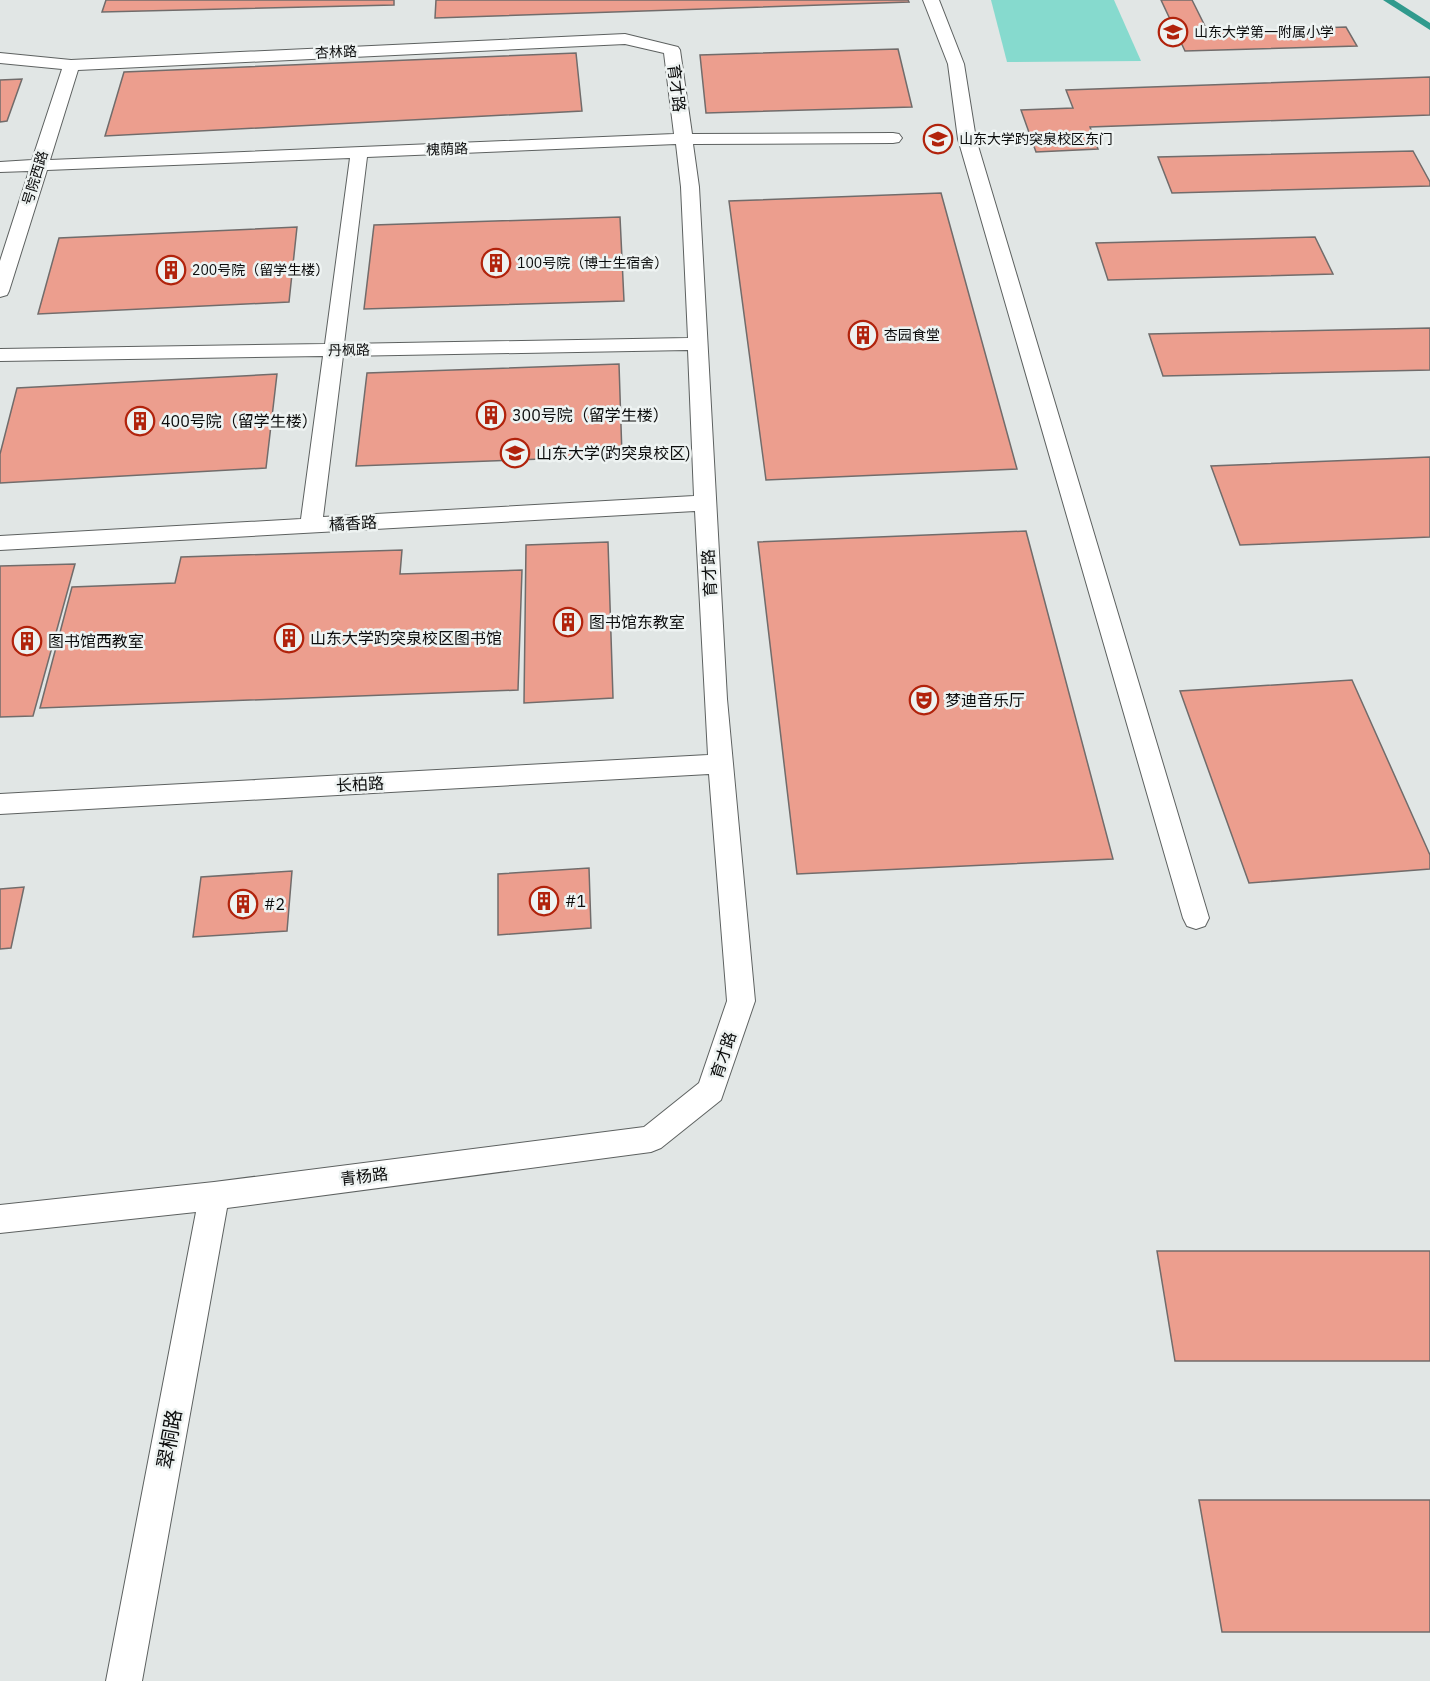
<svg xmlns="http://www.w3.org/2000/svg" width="1430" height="1681" viewBox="0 0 1430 1681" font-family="'IBM Plex Sans','Noto Sans SC',sans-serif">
<rect width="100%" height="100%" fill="#e1e6e5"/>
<path fill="#86dace" d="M991,0H1114L1141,61L1007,62Z"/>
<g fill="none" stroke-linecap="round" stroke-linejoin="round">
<path fill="#309a8d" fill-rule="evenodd" d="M1383,0H1394L1430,23V30Z"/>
</g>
<g fill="#ec9e8e" stroke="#716c6b" stroke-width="1.5">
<path d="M106,0H394V5L102,12Z"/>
<path d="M436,0H908L909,2L435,18Z"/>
<path d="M1161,0H1192L1208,32L1346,27L1357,46L1185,51Z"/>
<path d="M898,49L912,107L706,113L700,55Z"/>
<path d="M576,53L582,111L105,136L124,72Z"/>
<path d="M1430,77V115L1090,127L1098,149L1036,152L1021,110L1073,108L1066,90Z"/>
<path d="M22,79L7,121L0,122V80Z"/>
<path d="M1413,151L1430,182V186L1172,193L1158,157Z"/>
<path d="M941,193L1017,469L766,480L729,201Z"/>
<path d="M620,217L624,301L364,309L374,225Z"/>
<path d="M297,227L289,302L38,314L59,238Z"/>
<path d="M1315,237L1333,274L1108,280L1096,243Z"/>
<path d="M1430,328V370L1163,376L1149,334Z"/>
<path d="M619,364L622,456L356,466L367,373Z"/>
<path d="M277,374L266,468L0,483V454L17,388Z"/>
<path d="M1430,457V537L1240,545L1211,466Z"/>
<path d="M1026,531L1113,859L797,874L758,542Z"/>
<path d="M608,542L613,698L524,703L526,545Z"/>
<path d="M402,550L400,574L522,570L518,690L40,708L72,587L175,583L181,557Z"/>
<path d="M75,564L33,716L0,717V566Z"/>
<path d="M1352,680L1430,855V869L1249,883L1180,691Z"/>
<path d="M589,868L591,928L498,935V874Z"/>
<path d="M292,871L287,931L193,937L201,877Z"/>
<path d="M24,887L11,948L0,949V889Z"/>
<path d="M1157,1251H1430V1361H1175Z"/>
<path d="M1199,1500H1430V1632H1222Z"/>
</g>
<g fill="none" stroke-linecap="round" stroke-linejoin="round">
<g stroke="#5d6160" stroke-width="2">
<g id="service">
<path d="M923,0H939L964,64L976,139L1209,918L1205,926L1196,929L1187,926L1183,918L958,139L948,64Z"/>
<path d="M625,34L678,47L680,50L692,134L893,133L899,134L902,138L899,142L893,143L693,144L699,187L727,699L755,1001L721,1100L661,1148L651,1152L227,1208L142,1681H106L196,1212L0,1233V1205L214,1182L644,1127L699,1083L727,1001L709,774L0,814V794L708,755L695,511L0,550V536L301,519L323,356L0,361V349L325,344L350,158L47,170L9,291L7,295L0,297V261L29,171L0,172V162L32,160L62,69L0,63V53L71,60ZM625,44L664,53L674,134L50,160L78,70ZM676,144L681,187L688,338L344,344L367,157ZM688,350L694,496L323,517L343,356Z"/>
</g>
</g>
<use href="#service" fill="#fff" fill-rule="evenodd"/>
</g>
<defs>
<g id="school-ring" transform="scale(1.5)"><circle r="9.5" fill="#eef3f2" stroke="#b1230c" stroke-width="1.5"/><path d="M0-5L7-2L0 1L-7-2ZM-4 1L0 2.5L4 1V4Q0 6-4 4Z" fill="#b1230c"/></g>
<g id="university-ring" transform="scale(1.5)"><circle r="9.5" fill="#eef3f2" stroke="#b1230c" stroke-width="1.5"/><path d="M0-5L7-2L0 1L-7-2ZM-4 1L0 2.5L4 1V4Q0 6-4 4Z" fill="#b1230c"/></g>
<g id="building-ring" transform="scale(1.5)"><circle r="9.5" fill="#eef3f2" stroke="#b1230c" stroke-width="1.5"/><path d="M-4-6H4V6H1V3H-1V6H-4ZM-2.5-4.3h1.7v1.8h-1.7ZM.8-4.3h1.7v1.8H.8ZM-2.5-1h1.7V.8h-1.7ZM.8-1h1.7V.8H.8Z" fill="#b1230c"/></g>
<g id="theatre-ring" transform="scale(1.5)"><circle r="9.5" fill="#eef3f2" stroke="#b1230c" stroke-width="1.5"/><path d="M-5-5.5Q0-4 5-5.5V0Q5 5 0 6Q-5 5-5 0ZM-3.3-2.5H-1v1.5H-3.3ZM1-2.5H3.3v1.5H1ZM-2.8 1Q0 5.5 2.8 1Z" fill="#b1230c"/></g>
</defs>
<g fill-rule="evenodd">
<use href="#school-ring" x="1173" y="32"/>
<use href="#university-ring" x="938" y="139"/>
<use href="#building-ring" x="496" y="263"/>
<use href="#building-ring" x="171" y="270"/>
<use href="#building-ring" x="863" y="335"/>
<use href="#building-ring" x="491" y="415"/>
<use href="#building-ring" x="140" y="421"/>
<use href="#university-ring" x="515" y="453"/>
<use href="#building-ring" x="568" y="622"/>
<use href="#building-ring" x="289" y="638"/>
<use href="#building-ring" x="27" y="641"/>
<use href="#theatre-ring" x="924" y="700"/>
<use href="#building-ring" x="544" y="901"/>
<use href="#building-ring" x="243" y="904"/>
</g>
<g text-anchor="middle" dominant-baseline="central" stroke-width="5" stroke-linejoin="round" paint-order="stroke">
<g font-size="14" fill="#0b0c0c" stroke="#eef3f2" text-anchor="start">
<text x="1194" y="32">山东大学第一附属小学</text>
<text x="959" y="139">山东大学趵突泉校区东门</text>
<text x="517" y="263">100号院（博士生宿舍）</text>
<text x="192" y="270">200号院（留学生楼）</text>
<text x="884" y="335">杏园食堂</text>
</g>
<g font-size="14" fill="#0b0c0c" stroke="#eef3f2">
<text transform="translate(336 52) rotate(-3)">杏林路</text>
<text transform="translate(447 149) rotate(-2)">槐荫路</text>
<text transform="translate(35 178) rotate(-73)">号院西路</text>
<text transform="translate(349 350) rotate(-1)">丹枫路</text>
</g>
<g font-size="16" fill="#0b0c0c" stroke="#eef3f2">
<text transform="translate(677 88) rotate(83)">育才路</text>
<text transform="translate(353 523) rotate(-3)">橘香路</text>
<text transform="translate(709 573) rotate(-93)">育才路</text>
<text transform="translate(360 784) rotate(-3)">长柏路</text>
<text transform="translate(723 1055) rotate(-72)">育才路</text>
<text transform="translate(364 1176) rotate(-7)">青杨路</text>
</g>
<g font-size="16" fill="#0b0c0c" stroke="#eef3f2" text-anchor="start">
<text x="512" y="415">300号院（留学生楼）</text>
<text x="161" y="421">400号院（留学生楼）</text>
<text x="536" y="453">山东大学(趵突泉校区)</text>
<text x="589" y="622">图书馆东教室</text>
<text x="310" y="638">山东大学趵突泉校区图书馆</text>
<text x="48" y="641">图书馆西教室</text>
<text x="945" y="700">梦迪音乐厅</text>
<text x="565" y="901">#1</text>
<text x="264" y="904">#2</text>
</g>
<g font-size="20" fill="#0b0c0c" stroke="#eef3f2">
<text transform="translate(169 1439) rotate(-80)">翠桐路</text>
</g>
</g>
</svg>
